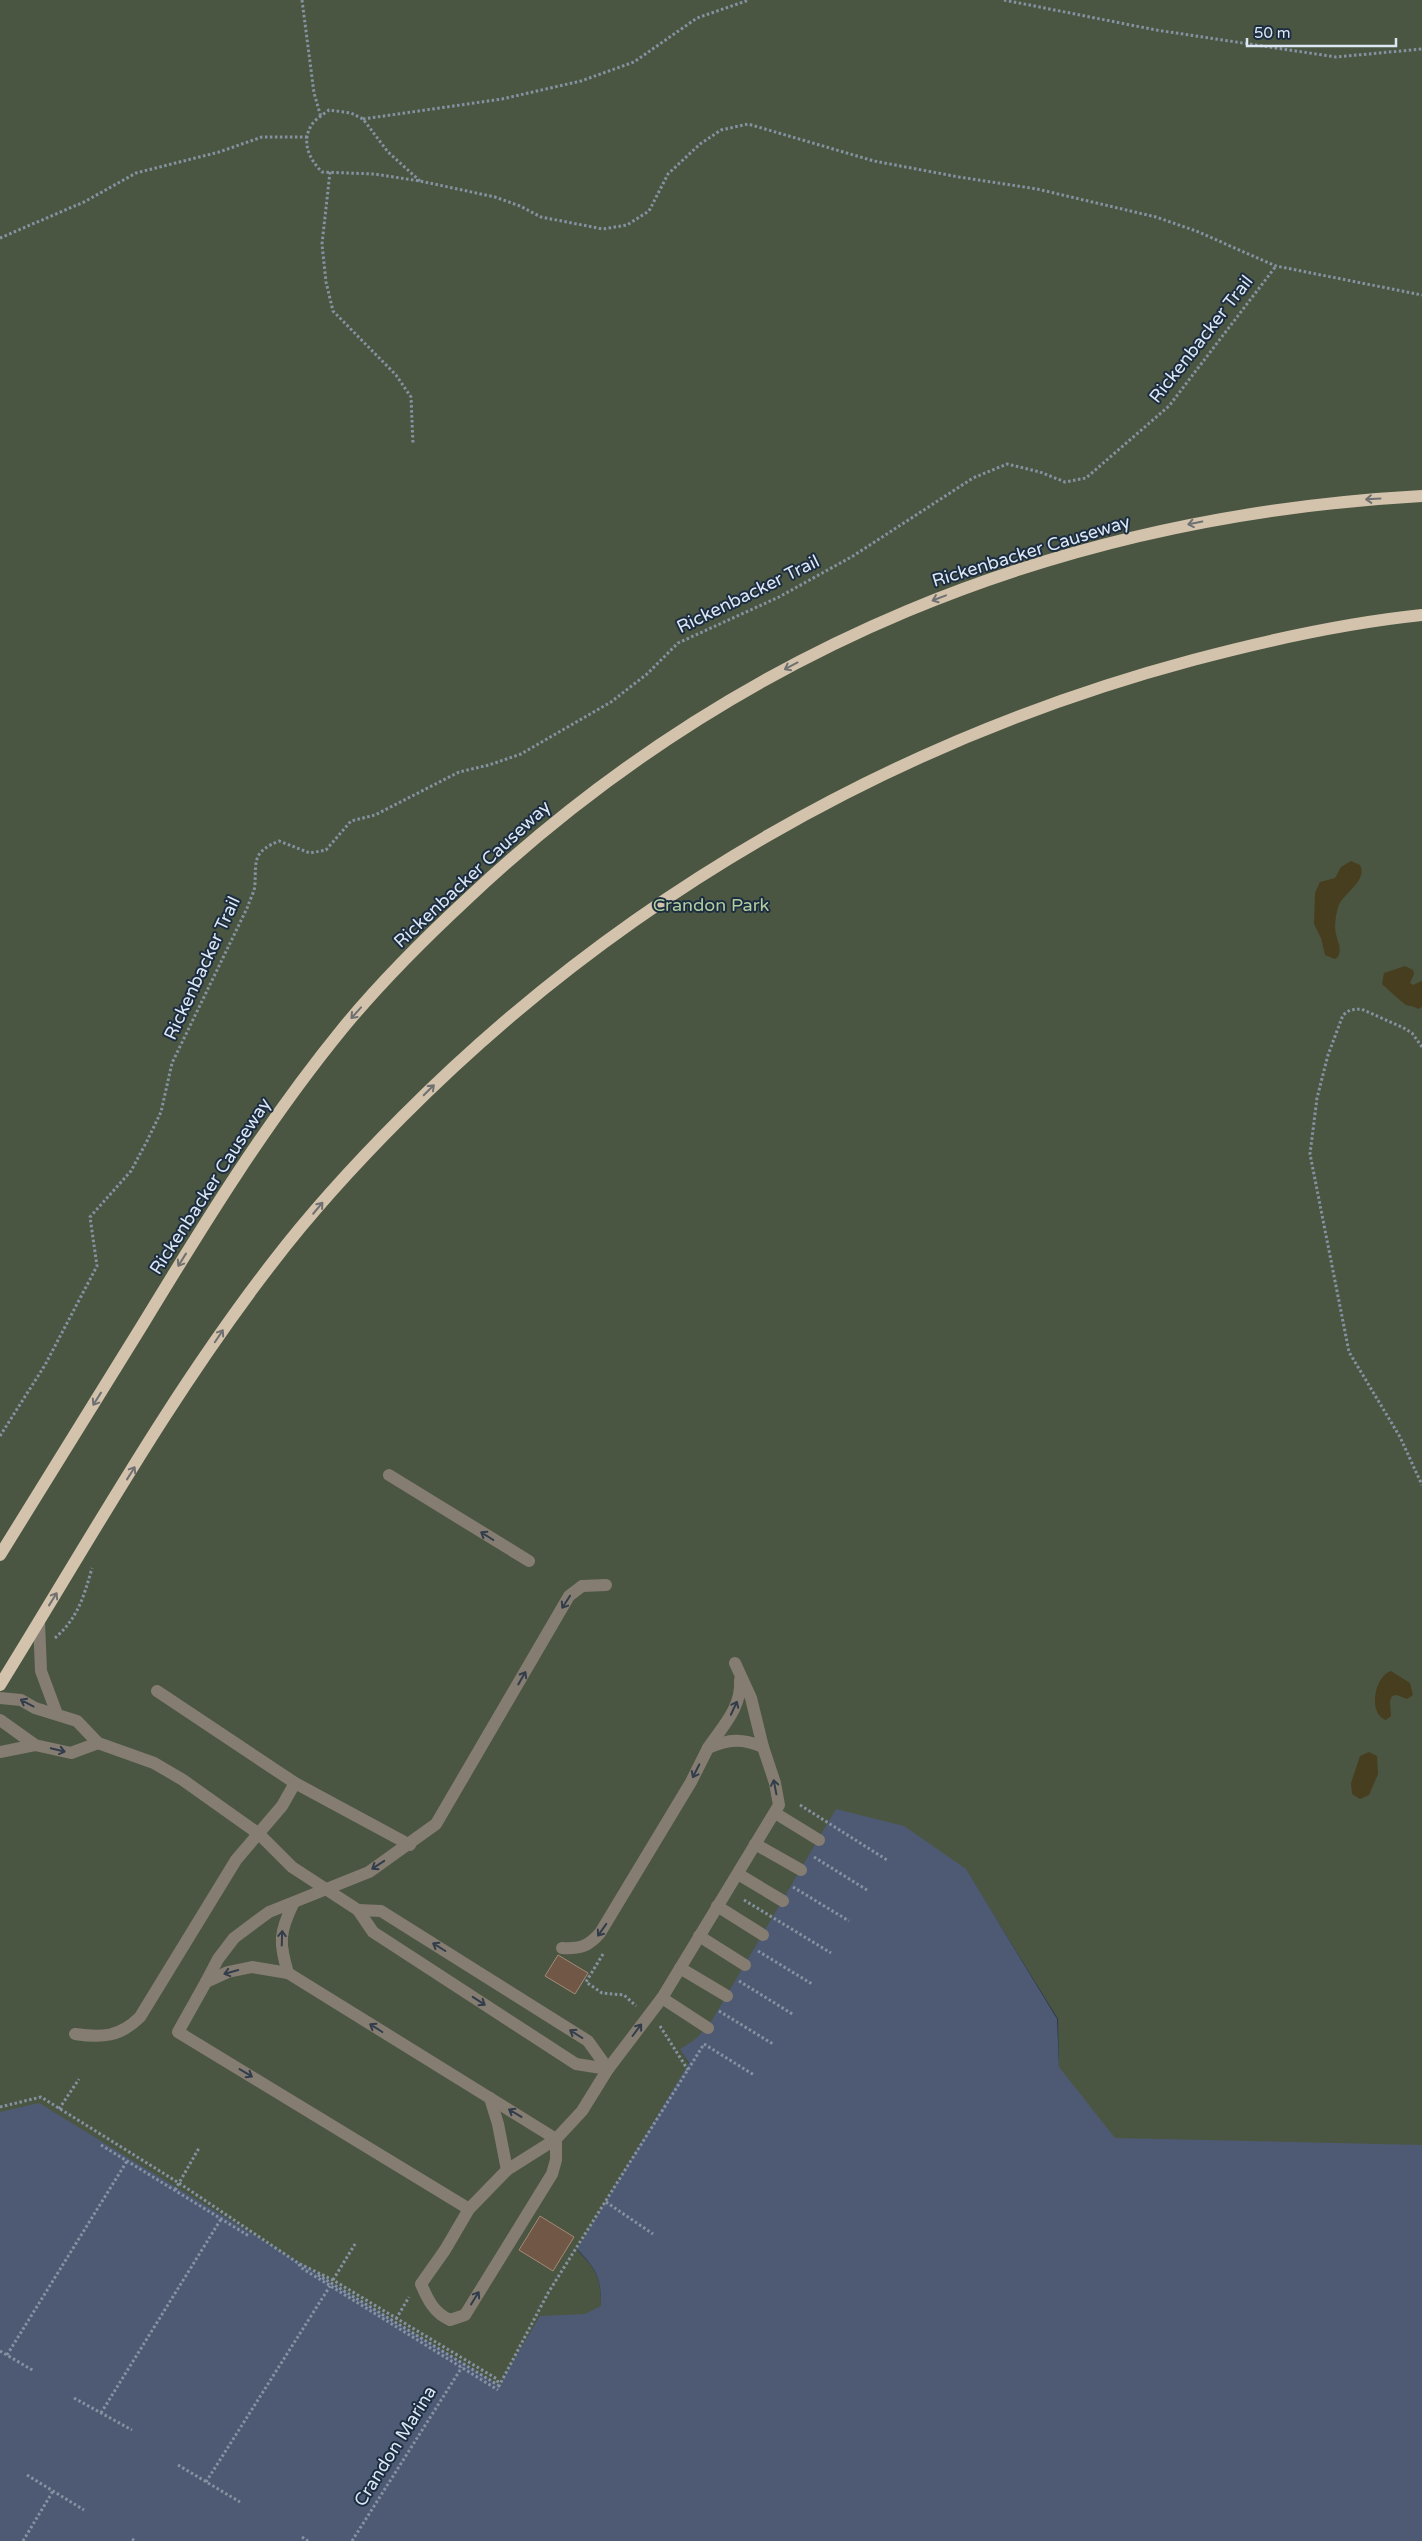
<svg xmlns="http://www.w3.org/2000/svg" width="1422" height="2541" viewBox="0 0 1422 2541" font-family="'Varela Round',sans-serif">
<rect width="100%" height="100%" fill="#27384c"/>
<path fill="#4b5642" d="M0,0H1422V2146L1115,2139L1059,2068L1058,2019L966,1870L708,2028L693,2042L681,2049L689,2064L577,2250C597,2270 601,2278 601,2307L499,2386L0,2113Z"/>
<g fill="#463e1e">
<path d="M1351,861L1360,865C1368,881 1343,893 1338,907C1336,915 1334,926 1336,934C1338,943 1342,948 1338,957L1335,959L1325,955L1321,938L1314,924L1315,893L1320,882L1335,878L1341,867Z"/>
<path d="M1405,966L1413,970L1414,974L1410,983L1413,985L1422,981V1007L1418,1009C1414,1006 1410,1006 1406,1005C1403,1003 1384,986 1382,984L1384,973Z"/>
<path d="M1391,1671L1410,1683L1413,1695L1407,1699L1397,1695L1392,1696L1390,1701L1391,1716L1386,1720C1367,1714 1375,1675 1391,1671Z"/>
<path d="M1369,1752L1377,1756L1378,1774L1369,1795L1360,1799L1352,1794L1351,1783L1360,1756Z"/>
</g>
<path fill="#4e5a73" d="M836,1809L904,1826L966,1869L1057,2019L1059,2067L1115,2138L1422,2145V2541H0V2112L39,2103L499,2385L540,2316L585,2314L601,2306C601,2277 597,2270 577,2249L689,2063L680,2049L693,2041L708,2027Z"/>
<g fill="#715745" stroke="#a48a78">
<path d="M558,1955L588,1973L575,1994L545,1976Z"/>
<path d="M540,2216L574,2237L553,2271L519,2250Z"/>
</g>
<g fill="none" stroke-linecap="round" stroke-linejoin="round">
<g stroke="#8492a2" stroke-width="3" stroke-dasharray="2.5 2.5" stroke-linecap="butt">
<path d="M302,0L314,93L321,117"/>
<path d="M1004,0L1156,30L1336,57L1422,49"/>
<path d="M363,119L502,99L581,81L634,62L697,18L749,0"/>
<path d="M330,172L322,244L326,282L333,311L396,375L411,397L413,444"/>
<path d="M420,181L388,152L363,119L351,113L329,110C324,114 314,120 311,126C301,143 310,160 322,172L374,174L420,181L495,197L520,206L541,217L603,229L627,225L649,211L668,174L700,144L721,130L748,124L874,161L959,177L1037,189L1156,217L1196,231L1276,266L1422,295"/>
<path d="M0,238L84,202L136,173L219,152L262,137H309"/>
<path d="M1422,1047L1412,1033L1402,1027L1361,1009L1350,1010L1343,1015L1328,1055L1317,1098L1310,1154L1349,1352L1400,1437L1422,1485"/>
<path d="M0,1436L45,1365L97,1266L90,1217L131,1171L147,1141L161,1112L172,1063L248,906C250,899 255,891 255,884C256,859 253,852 279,841L310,853L326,850L351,821L375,815L459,772L489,765L521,754L611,702L647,674L678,643L779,597L853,556L973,478L1007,464L1040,472L1065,482L1086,478L1169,406L1276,266"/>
<path d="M55,1638C78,1618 84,1596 92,1568"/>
<path d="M800,1805L887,1860"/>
<path d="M814,1857L867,1890"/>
<path d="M793,1887L849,1921"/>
<path d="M744,1900L831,1953"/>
<path d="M758,1951L812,1984"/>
<path d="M603,1954L586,1982L602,1993L624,1995L636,2006"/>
<path d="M739,1981L794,2015"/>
<path d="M719,2011L773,2044"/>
<path d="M660,2026L688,2070"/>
<path d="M704,2044L754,2075"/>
<path d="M0,2107L41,2097L179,2183L298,2263L333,2280L497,2379L499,2386L548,2293L704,2044"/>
<path d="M59,2109L79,2079"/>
<path d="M101,2145L249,2236"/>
<path d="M175,2190L199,2148"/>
<path d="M606,2202L653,2234"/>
<path d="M299,2264L300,2267L498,2390"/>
<path d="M318,2275L498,2385"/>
<path d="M333,2280L355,2244"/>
<path d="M396,2319L409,2297"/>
<path d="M0,2351L34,2371"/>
<path d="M7,2355L127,2161"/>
<path d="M74,2398L132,2430"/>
<path d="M101,2413L221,2219"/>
<path d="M178,2465L240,2502"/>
<path d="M27,2475L84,2510"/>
<path d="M206,2482L330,2286"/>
<path d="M302,2537L308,2541"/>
<path d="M132,2539L135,2541"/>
<path d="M23,2541L53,2491"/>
<path d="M352,2541L462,2367"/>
</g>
<g stroke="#857d72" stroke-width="12">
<path d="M389,1475L529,1561"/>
<path d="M39,1622L41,1671L57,1714"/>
<path d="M157,1691L295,1783L410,1845"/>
<path d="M0,1698L21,1700L35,1708L77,1721L98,1743L154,1763L183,1780L259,1834L292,1867L358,1910L373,1932L576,2064L608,2069"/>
<path d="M0,1720L35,1745L71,1753L98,1743"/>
<path d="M708,1748C723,1726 742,1707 740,1680"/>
<path d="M0,1752L35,1745"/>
<path d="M775,1813L819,1840"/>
<path d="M755,1844L801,1870"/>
<path d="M738,1874L783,1901"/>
<path d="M717,1906L763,1935"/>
<path d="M358,1910L381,1911L588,2041L608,2069"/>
<path d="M699,1936L745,1965"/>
<path d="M562,1948C579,1949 588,1947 600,1933L691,1782L708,1748C729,1739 742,1738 763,1747"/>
<path d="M680,1968L727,1996"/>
<path d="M288,1973C279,1943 279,1933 293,1904"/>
<path d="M206,1982L218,1959L234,1938L254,1923L269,1912L369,1872L436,1824L569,1596L582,1586L606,1585"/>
<path d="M662,1998L708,2028"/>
<path d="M75,2034C102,2038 120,2037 140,2017L236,1860L282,1806L295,1783"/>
<path d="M490,2098L498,2124L507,2170"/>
<path d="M469,2209L178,2032L206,1982L228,1972L252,1967L288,1973L556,2139V2160L552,2174L465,2315L450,2320C434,2313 428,2300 421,2284L445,2250L469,2209L507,2170L556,2139L582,2111L608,2069L662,1998L779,1805L775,1783L763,1747L751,1698L735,1663"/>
</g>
<g stroke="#d3c3ac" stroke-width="12">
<path d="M0,1555C48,1478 96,1401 143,1324C205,1222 267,1121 343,1028C380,983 423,940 466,900C733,648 1057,516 1422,496"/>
<path d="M0,1685C88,1543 170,1395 273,1262C312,1211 357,1162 403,1116C622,896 894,740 1193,660C1268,640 1345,623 1422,615"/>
</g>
</g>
<defs><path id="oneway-shaft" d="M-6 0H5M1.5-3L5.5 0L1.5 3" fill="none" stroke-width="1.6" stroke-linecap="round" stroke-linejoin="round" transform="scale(1.25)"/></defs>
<g stroke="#6f7071">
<use href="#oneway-shaft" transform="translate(1373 499) rotate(177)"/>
<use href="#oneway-shaft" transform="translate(1195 523) rotate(169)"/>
<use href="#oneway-shaft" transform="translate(939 598) rotate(159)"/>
<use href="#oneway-shaft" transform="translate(791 666) rotate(152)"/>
<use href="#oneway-shaft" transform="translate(356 1013) rotate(132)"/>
<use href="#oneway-shaft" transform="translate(429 1090) rotate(-45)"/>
<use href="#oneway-shaft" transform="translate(318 1208) rotate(-50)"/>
<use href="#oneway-shaft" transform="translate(182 1260) rotate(122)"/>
<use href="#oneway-shaft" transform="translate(219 1336) rotate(-56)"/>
<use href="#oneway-shaft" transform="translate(97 1399) rotate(122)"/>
<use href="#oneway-shaft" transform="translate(131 1473) rotate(-58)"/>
<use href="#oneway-shaft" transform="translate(53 1599) rotate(-58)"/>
</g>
<g stroke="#323d4b">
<use href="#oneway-shaft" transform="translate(487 1536) rotate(-148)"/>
<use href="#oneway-shaft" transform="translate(566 1602) rotate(123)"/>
<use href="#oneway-shaft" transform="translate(522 1678) rotate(-60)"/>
<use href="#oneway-shaft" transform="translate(27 1703) rotate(-152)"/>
<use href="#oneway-shaft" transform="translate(734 1708) rotate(-65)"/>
<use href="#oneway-shaft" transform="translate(58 1750) rotate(13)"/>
<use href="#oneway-shaft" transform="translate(696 1771) rotate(117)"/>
<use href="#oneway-shaft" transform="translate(775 1787) rotate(-101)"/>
<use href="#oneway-shaft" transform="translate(378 1865) rotate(147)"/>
<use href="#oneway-shaft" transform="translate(602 1930) rotate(125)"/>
<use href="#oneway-shaft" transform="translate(282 1938) rotate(-88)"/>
<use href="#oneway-shaft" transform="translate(439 1947) rotate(-148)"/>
<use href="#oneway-shaft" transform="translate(231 1972) rotate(164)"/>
<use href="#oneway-shaft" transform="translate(479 2001) rotate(33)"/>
<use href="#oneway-shaft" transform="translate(376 2028) rotate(-148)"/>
<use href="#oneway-shaft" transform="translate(637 2030) rotate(-53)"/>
<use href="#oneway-shaft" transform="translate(576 2034) rotate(-148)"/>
<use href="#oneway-shaft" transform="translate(246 2073) rotate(31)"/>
<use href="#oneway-shaft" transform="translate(515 2113) rotate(-149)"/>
<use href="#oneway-shaft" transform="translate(475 2298) rotate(-58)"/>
</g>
<g text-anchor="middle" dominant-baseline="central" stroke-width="4" stroke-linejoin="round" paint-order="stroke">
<g font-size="18" fill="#dce7f4" stroke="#1d2d41">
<text transform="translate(1201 339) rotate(-52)">Rickenbacker Trail</text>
<text transform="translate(1031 551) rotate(-17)">Rickenbacker Causeway</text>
<text transform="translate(748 594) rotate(-26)">Rickenbacker Trail</text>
<text transform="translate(472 874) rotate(-43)">Rickenbacker Causeway</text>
<text transform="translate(202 968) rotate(-65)">Rickenbacker Trail</text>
<text transform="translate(210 1186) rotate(-57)">Rickenbacker Causeway</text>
<text transform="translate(395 2446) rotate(-58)">Crandon Marina</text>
</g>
<g font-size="18" fill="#b2cd9c" stroke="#1d2d41">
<text x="711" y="905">Crandon Park</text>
</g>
</g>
<path d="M1247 38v8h149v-8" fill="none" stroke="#dce7f4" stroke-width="2.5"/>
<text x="1254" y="38" font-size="15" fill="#dce7f4" stroke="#1d2d41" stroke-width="4" paint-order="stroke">50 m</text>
</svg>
